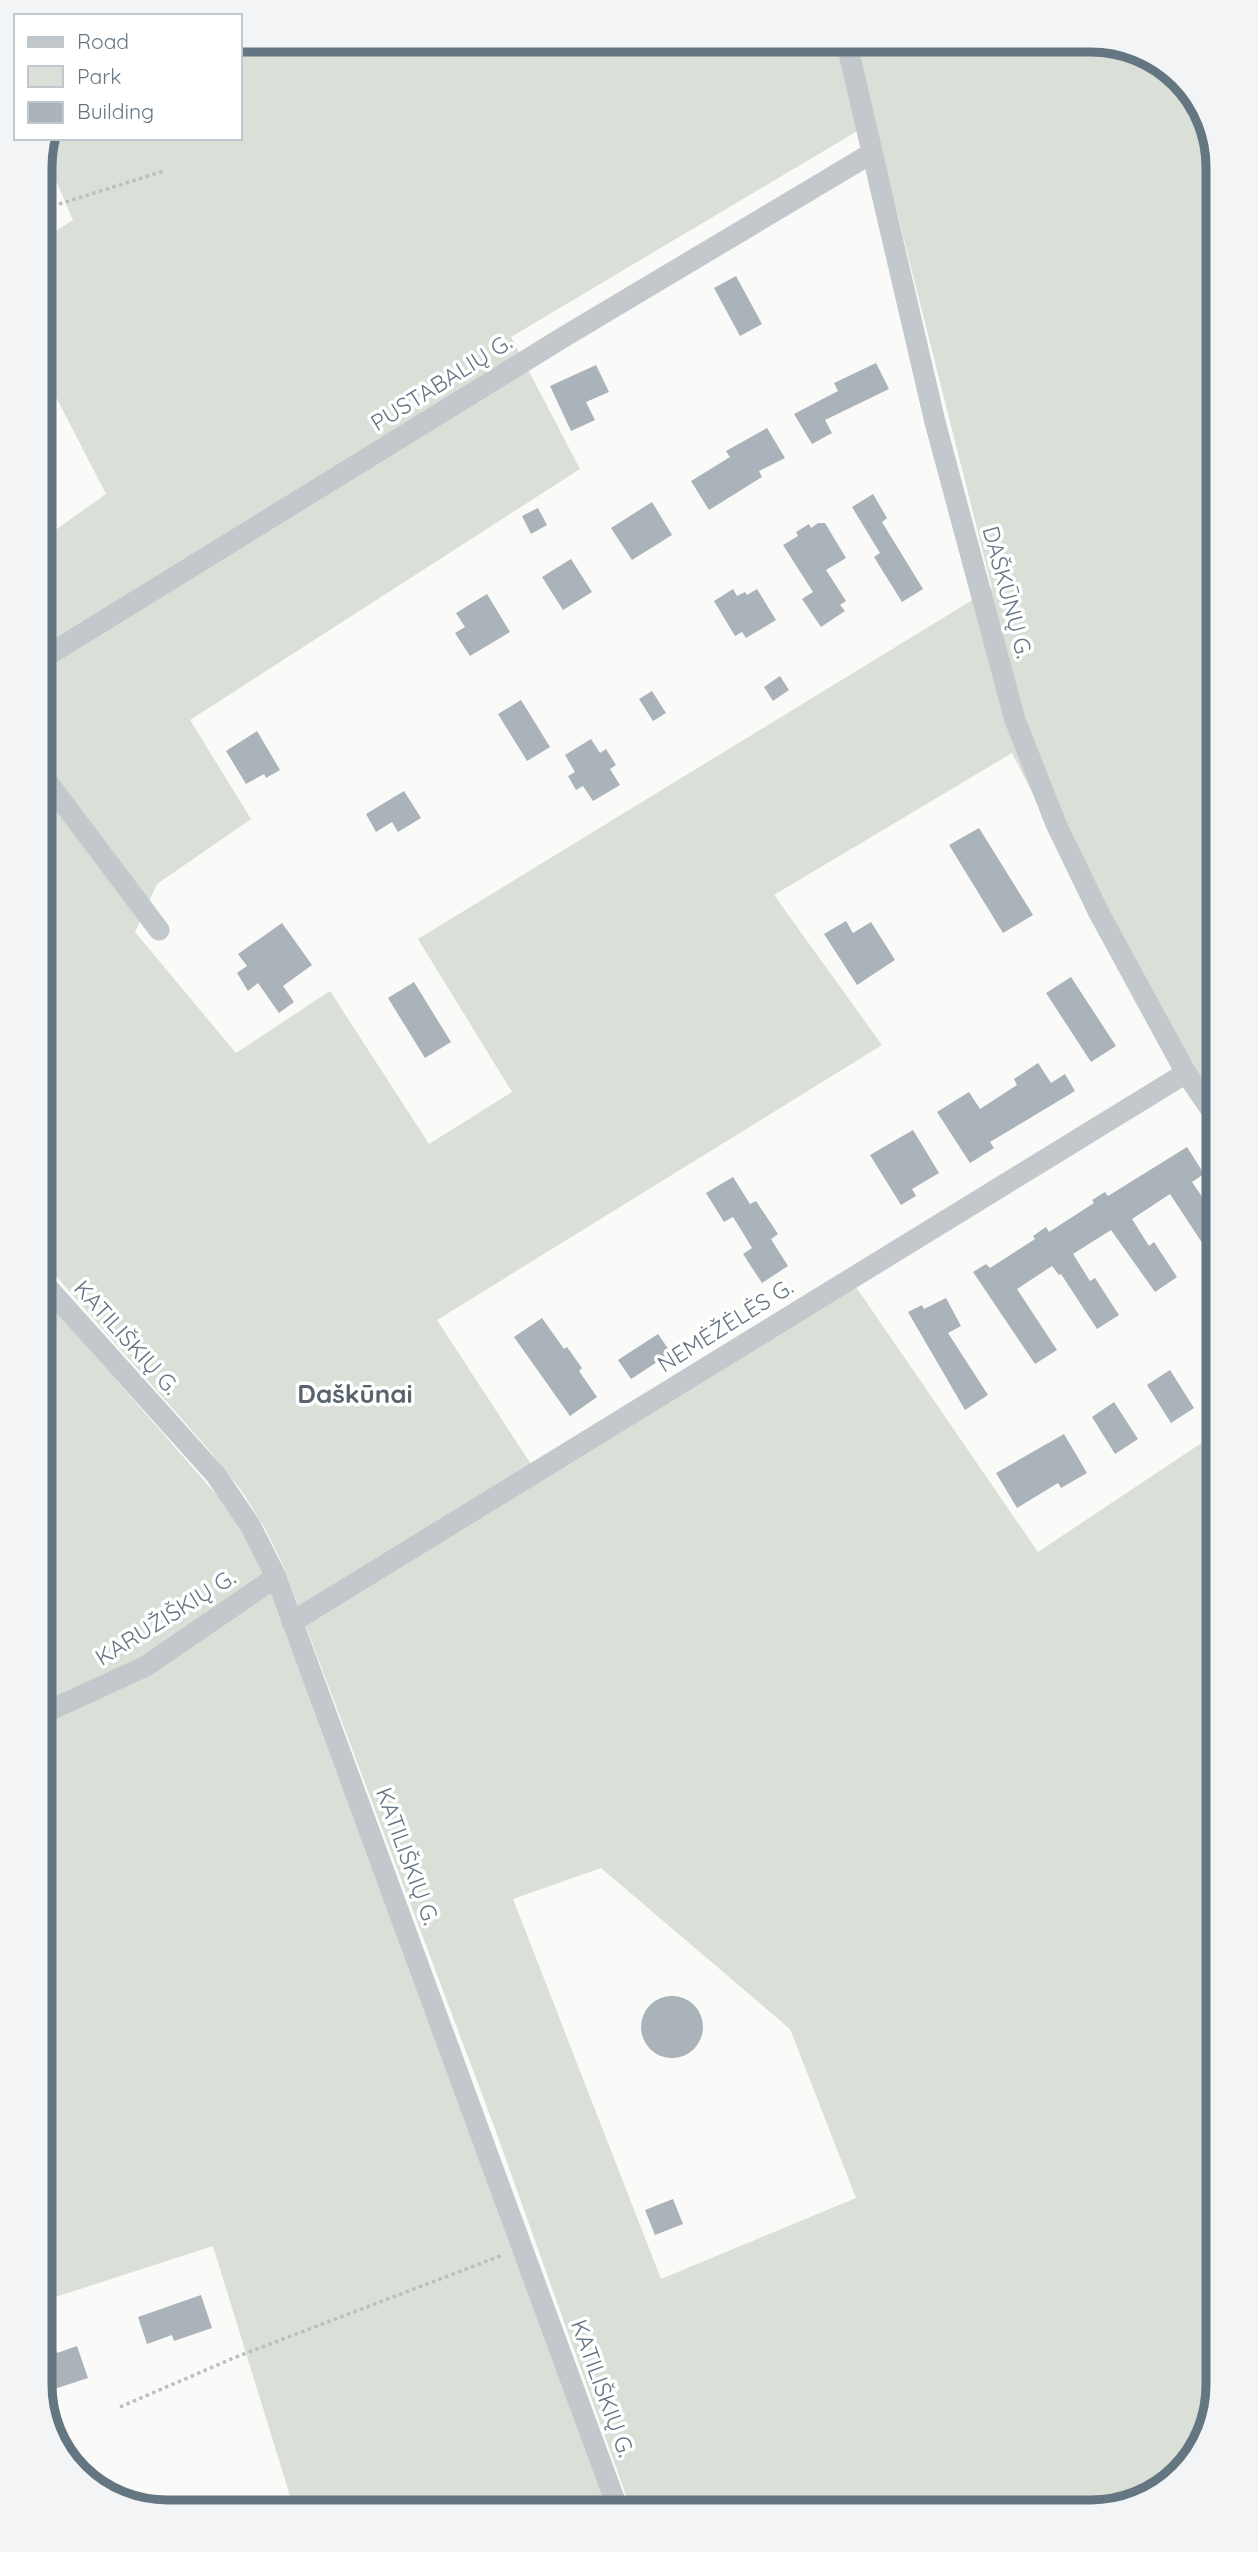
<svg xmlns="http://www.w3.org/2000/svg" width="1258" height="2552" viewBox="0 0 1258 2552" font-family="Quicksand,sans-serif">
<rect width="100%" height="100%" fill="#fafaf8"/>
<g fill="#dadfd7" fill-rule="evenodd">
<path d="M240,40L1099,41L1168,66L1208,119L1218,168V1137L1182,1085L1012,753L774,895L882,1045L437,1320L540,1478L856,1287L1038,1552L1218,1432V2385L1196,2455L1139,2502L1090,2512H632L494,2126L284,1568L266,1530L241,1490L210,1451L40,1258V541L106,494L40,366V241L73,220L44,153L50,138H240ZM874,121L992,588L418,939L512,1092L429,1144L330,991L236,1053L135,932L157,884L251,819L190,720L580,469L511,337ZM601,1868L790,2029L856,2198L661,2279L513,1899Z"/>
<path d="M40,1293L228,1508L245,1533L259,1561L608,2512H295L213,2246L40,2302Z"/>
</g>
<g fill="#aab3b9">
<path d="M736,276L762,324L740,336L714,288Z"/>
<path d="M876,363L889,389L825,420L832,433L812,444L794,414L838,391L834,383Z"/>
<path d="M596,365L609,392L586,402L595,420L571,431L550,386Z"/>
<path d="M767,428L785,458L759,471L762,477L709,510L691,481L730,457L726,451Z"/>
<path d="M873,494L887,518L882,522L923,589L902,602L874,557L880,553L852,507Z"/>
<path d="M652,502L672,535L632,560L611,528Z"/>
<path d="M538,508L547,525L531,534L522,516Z"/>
<path d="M818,523H825L846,558L826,570L846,601L840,605L845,611L821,627L802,599L813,592L783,545L798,536L796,532L809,524L811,528Z"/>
<path d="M571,559L592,592L563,610L542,577Z"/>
<path d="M733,589L737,596L745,592L747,595L757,589L776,620L746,638L742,632L735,636L714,601Z"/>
<path d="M487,594L510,632L470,656L455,633L465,627L456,613Z"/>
<path d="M780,676L789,690L773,701L764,687Z"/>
<path d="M652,691L666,713L653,721L639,699Z"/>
<path d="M521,700L550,747L527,761L498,714Z"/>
<path d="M257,731L280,770L266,778L264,774L246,784L226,751Z"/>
<path d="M591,739L600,753L606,749L616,765L610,769L620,785L593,801L583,786L576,790L568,776L575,772L565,755Z"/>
<path d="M404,791L421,818L398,832L392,822L376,832L366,814Z"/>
<path d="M979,828L1033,915L1003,933L949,845Z"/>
<path d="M846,921L853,933L871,922L895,960L857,985L824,934Z"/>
<path d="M282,923L312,965L283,986L294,1002L279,1013L258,983L248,991L237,973L247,966L238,954Z"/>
<path d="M1071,977L1116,1046L1091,1062L1046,993Z"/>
<path d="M414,982L451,1042L425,1058L388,998Z"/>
<path d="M1038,1063L1051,1083L1065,1074L1075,1091L990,1142L994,1148L970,1163L937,1112L969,1092L980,1109L1017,1085L1014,1079Z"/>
<path d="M913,1130L939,1173L912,1189L916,1196L901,1205L870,1155Z"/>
<path d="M1187,1147L1204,1174L1192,1182L1218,1220V1267L1170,1194L1132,1219L1149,1246L1154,1242L1177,1277L1155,1292L1111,1230L1073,1254L1090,1281L1095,1278L1119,1315L1097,1329L1061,1274L1059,1275L1052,1266L1017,1289L1057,1350L1035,1364L973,1272L986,1264L990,1268L1035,1239L1033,1236L1046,1227L1049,1232L1094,1203L1092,1200L1105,1192L1108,1196Z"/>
<path d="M733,1177L750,1204L756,1201L778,1234L771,1239L788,1266L762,1283L743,1254L752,1248L743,1233L733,1217L724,1222L706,1193Z"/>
<path d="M946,1298L961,1326L948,1333L988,1395L965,1410L908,1312L922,1305L924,1309Z"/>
<path d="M542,1318L564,1349L567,1347L582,1368L579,1371L597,1397L570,1416L514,1337Z"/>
<path d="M658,1334L671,1353L631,1379L618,1360Z"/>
<path d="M1170,1370L1194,1408L1171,1423L1147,1385Z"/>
<path d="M1114,1402L1138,1439L1115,1454L1092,1417Z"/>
<path d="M1064,1434L1087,1473L1061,1488L1058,1483L1017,1508L996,1473Z"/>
<circle cx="672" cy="2027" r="31"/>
<path d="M673,2199L683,2224L655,2235L645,2210Z"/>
<path d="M201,2295L212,2328L174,2341L172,2335L147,2344L138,2317Z"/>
<path d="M54,2344L57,2353L77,2346L88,2378L42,2393L40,2349Z"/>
</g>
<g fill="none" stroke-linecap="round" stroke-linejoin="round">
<g stroke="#bbbfc2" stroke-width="3.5" stroke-dasharray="3.5 3.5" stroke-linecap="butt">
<path d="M40,213L56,205L164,171"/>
<path d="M120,2407L236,2357L503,2255"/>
</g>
<g stroke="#c3c8cc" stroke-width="21">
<path d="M846,40L935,422L1015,720L1056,824L1099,913L1186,1073L1218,1120"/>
<path d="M40,660L567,335L872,153"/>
<path d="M40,772L159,930"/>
<path d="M40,1279L216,1475L250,1525L276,1577L619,2512"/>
<path d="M292,1622L1186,1073"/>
<path d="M40,1715L146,1666L276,1577"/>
</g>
</g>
<g text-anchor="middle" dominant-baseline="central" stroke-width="7" stroke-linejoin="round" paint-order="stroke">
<g font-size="23" fill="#657683" stroke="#fff">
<text transform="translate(441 382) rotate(-32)">PUSTABALIŲ G.</text>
<text transform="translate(1008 592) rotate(75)">DAŠKŪNŲ G.</text>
<text transform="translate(725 1325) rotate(-32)">NEMĖŽĖLĖS G.</text>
<text transform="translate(127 1337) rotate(48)">KATILIŠKIŲ G.</text>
<text transform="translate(165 1617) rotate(-32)">KARUŽIŠKIŲ G.</text>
<text transform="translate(408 1856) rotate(70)">KATILIŠKIŲ G.</text>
<text transform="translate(603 2388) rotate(70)">KATILIŠKIŲ G.</text>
</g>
<g font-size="26" font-weight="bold" fill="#57646e" stroke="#fff">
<text x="355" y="1393">Daškūnai</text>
</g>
</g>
<path d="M0 0H1258V2552H0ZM167 52H1091A115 115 0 0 1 1206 167V2385A115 115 0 0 1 1091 2500H167A115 115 0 0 1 52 2385V167A115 115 0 0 1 167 52Z" fill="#f3f4f5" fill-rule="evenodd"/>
<path fill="none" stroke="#657683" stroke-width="9" d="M167 52H1091A115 115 0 0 1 1206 167V2385A115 115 0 0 1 1091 2500H167A115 115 0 0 1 52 2385V167A115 115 0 0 1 167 52Z"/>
<rect x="14" y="14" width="228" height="126" fill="#ffffff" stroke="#c1c8cd" stroke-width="2"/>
<rect x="28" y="37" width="35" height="10" fill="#c3c8cc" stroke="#c1c8cd" stroke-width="2"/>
<text x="77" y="49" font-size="21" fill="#657683">Road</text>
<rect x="28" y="66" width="35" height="21" fill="#dadfd7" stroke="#c1c8cd" stroke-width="2"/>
<text x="77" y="84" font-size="21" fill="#657683">Park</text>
<rect x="28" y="102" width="35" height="21" fill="#aab3b9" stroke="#c1c8cd" stroke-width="2"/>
<text x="77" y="119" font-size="21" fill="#657683">Building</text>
</svg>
